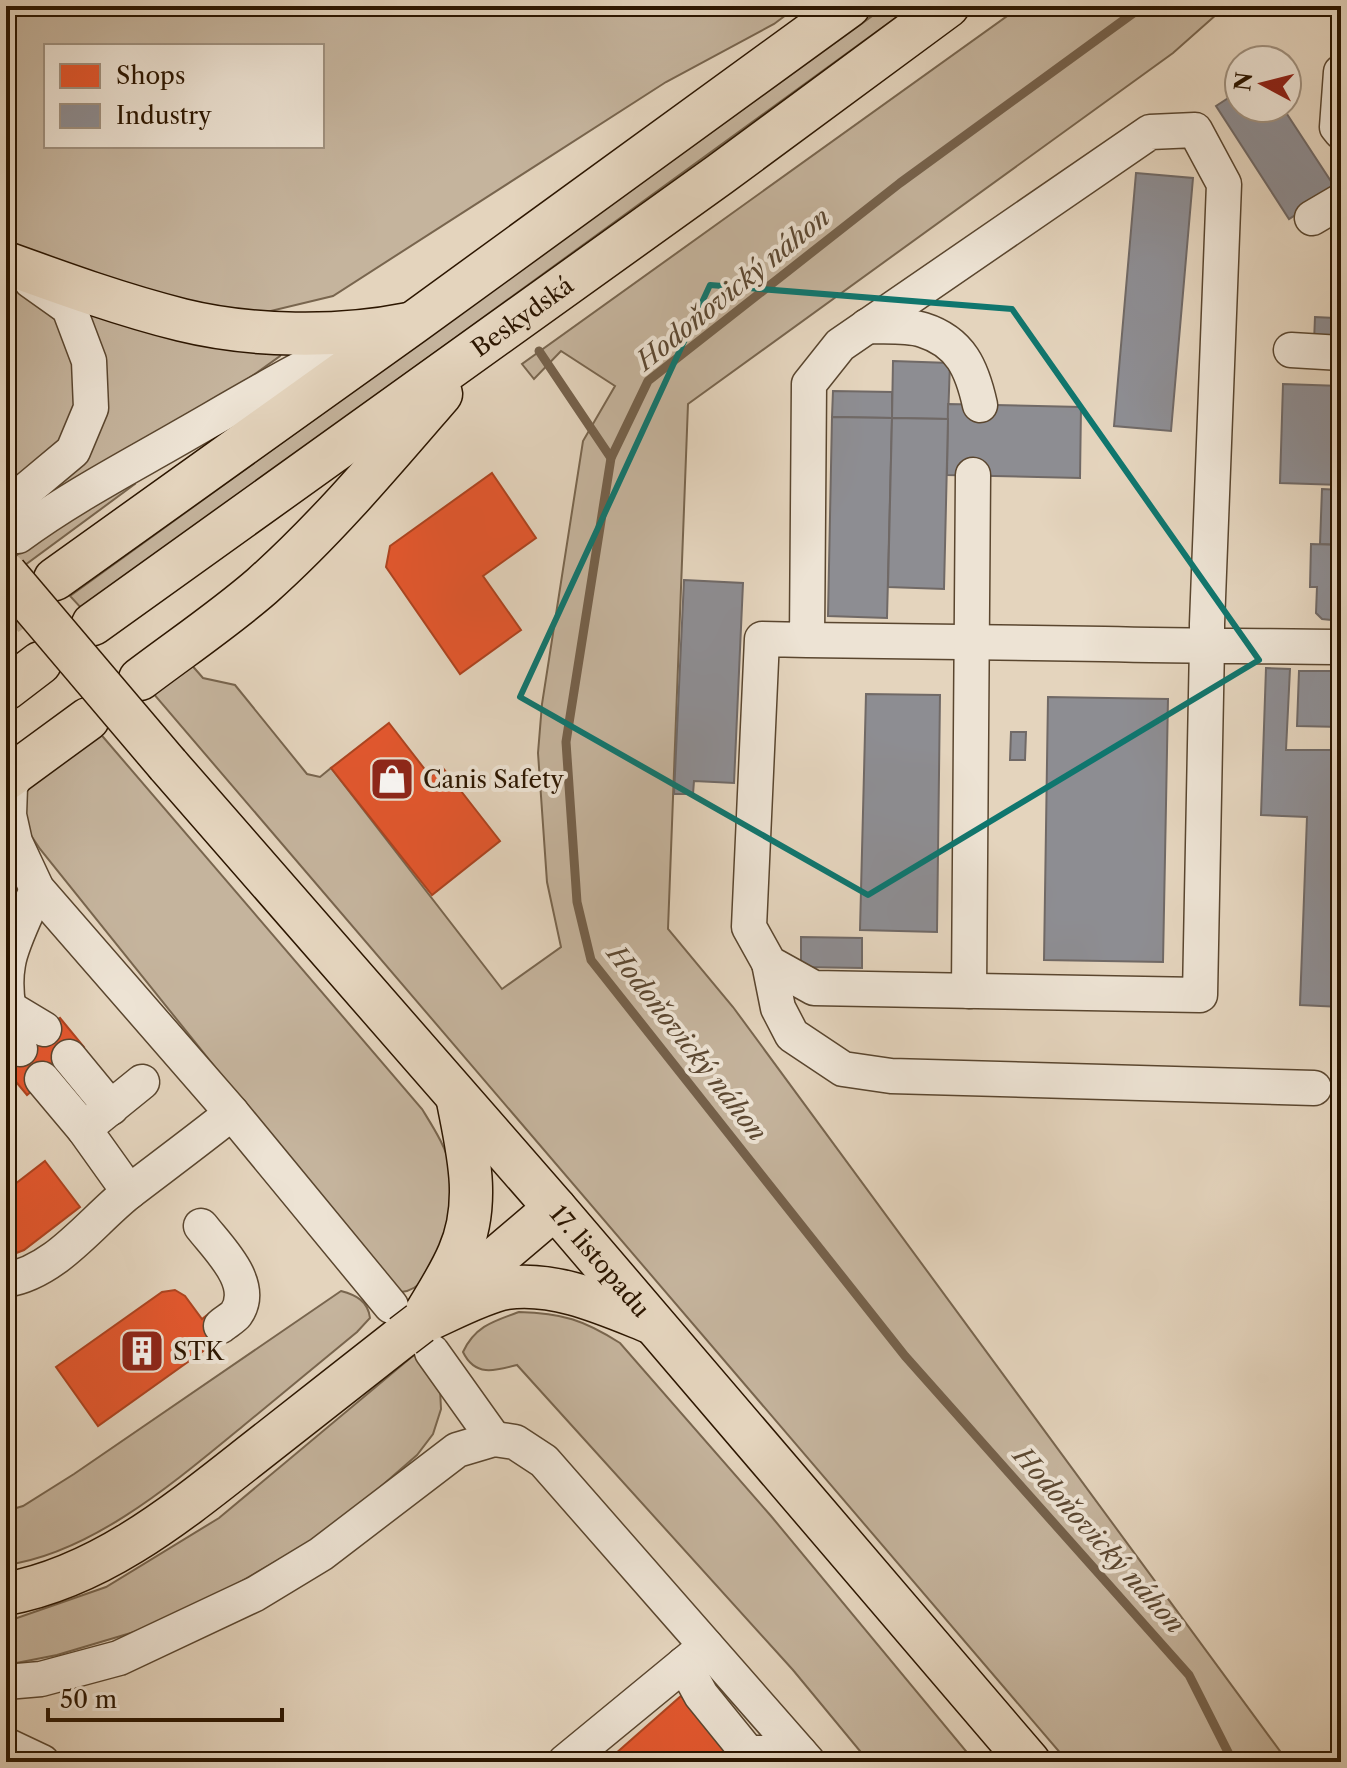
<svg xmlns="http://www.w3.org/2000/svg" width="1347" height="1768" viewBox="0 0 1347 1768" font-family="'Libre Caslon Text',serif">
<rect width="100%" height="100%" fill="#e4d4bd"/>
<filter id="stains"><feTurbulence type="fractalNoise" baseFrequency=".0025" numOctaves="4"/><feColorMatrix values="0 0 0 0 .2 0 0 0 0 .09 0 0 0 0 .02 0 0 0 .5 -.17"/></filter>
<radialGradient id="worn" r=".72"><stop offset=".6" stop-color="#630" stop-opacity="0"/><stop offset="1" stop-color="#630" stop-opacity=".3"/></radialGradient>
<g fill="#c5b49d" stroke="#78654e" stroke-width="2" fill-rule="evenodd">
<path d="M6,6H798L774,24L666,82L333,296L254,315L155,297L6,248ZM46,46H322V146H46Z"/>
<path d="M886,6H912L82,609L70,596Z"/>
<path d="M1021,6H1226L1173,53L688,404L668,929L733,1007L1288,1762H1068L152,692L189,662L203,678L235,685L307,774L320,777L331,768L502,989L561,947L547,882L538,753L542,704L583,441L615,386L561,351L534,379L522,364Z"/>
<path d="M6,280L57,321L75,361L74,413L67,434L6,494Z"/>
<path d="M86,313L282,352L280,356L177,430L61,490L57,483L82,461Z"/>
<path d="M134,481L135,484L6,579V563L83,507Z"/>
<path d="M98,731L422,1109C433,1127 447,1148 451,1170C458,1204 442,1288 401,1292L386,1280L40,849C35,841 27,831 24,821C11,776 67,751 98,731Z"/>
<path d="M341,1291C356,1295 368,1301 370,1318L357,1332C319,1363 281,1395 243,1426C177,1480 93,1553 6,1565V1511L23,1506L74,1474Z"/>
<path d="M519,1312C562,1313 584,1320 620,1343L771,1516L975,1762H869L793,1670L517,1365C495,1371 475,1377 463,1352C475,1326 494,1321 519,1312Z"/>
<path d="M414,1355L433,1373L440,1389L441,1409L433,1434L417,1455L331,1530L205,1602L161,1624L57,1655L6,1665V1620L17,1618L106,1587L219,1518Z"/>
</g>
<g fill="#e4572e" stroke="#ad4420" stroke-width="2">
<path d="M492,473L536,538L483,576L521,630L460,674L386,567L390,546Z"/>
<path d="M389,723L430,776L443,768L500,841L432,895L331,768Z"/>
<path d="M60,1018L84,1047L27,1095L6,1070V1063Z"/>
<path d="M45,1161L80,1207L24,1250L6,1257V1191Z"/>
<path d="M175,1290L185,1296L202,1319L211,1312L227,1334L98,1426L56,1367L162,1292Z"/>
<path d="M681,1696L739,1762H606Z"/>
</g>
<g fill="#8d8d92" stroke="#706966" stroke-width="2">
<path d="M1239,91V108H1283L1336,189L1289,219L1216,106Z"/>
<path d="M1136,173L1193,178L1171,431L1114,426Z"/>
<path d="M1315,317L1334,318L1333,344L1314,342Z"/>
<path d="M893,361L950,363L948,419L892,418Z"/>
<path d="M1283,384L1341,386V485L1280,483Z"/>
<path d="M833,391L892,392V418L832,417Z"/>
<path d="M948,404L1081,407L1080,478L947,475Z"/>
<path d="M832,417L892,418L887,618L828,616Z"/>
<path d="M892,418L948,419L944,589L888,587Z"/>
<path d="M1322,489L1341,490V545L1320,544Z"/>
<path d="M1311,544L1341,545V621L1322,619L1316,613L1317,587H1310Z"/>
<path d="M684,580L743,583L734,783L694,781L693,794H674Z"/>
<path d="M1266,668L1290,669L1286,750H1341V1007L1300,1005L1307,817L1261,815Z"/>
<path d="M1299,671H1341V727L1297,726Z"/>
<path d="M866,694L940,695L937,932L860,930Z"/>
<path d="M1048,697L1168,699L1163,962L1044,960Z"/>
<path d="M1011,732H1026L1025,760H1010Z"/>
<path d="M801,937L862,938V968L801,967Z"/>
</g>
<g fill="none" stroke-linecap="round" stroke-linejoin="round">
<g stroke="#75614b" stroke-width="9">
<path d="M1143,6L900,183L648,381L611,458L566,742L577,902L591,960L905,1356L1189,1675L1233,1762"/>
<path d="M539,351L611,458"/>
</g>
<path stroke="#bfae97" stroke-width="42" stroke-dasharray="42 21" stroke-linecap="butt" d="M6,615L55,579"/>
<g stroke="#5a462f" stroke-width="37">
<g id="minor">
<path d="M1341,72L1337,127L1341,132"/>
<path d="M1312,218L1341,201"/>
<path d="M867,326C884,327 907,325 923,330C961,342 972,369 980,405"/>
<path d="M1291,350L1341,353"/>
<path d="M6,507L73,451L91,408L89,361L69,308L31,281"/>
<path d="M18,536C71,497 129,467 186,434C247,399 306,364 369,334"/>
<path d="M807,640L809,384L840,345L1150,132L1195,130L1224,184L1207,624V645L1200,995L814,988L769,963L749,927L762,639L807,640L1104,644C1183,646 1262,646 1341,647"/>
<path d="M18,771L10,787L9,815L15,842L37,889L232,1113L391,1306"/>
<path d="M769,963L778,1008L792,1035L843,1069L891,1076L1314,1088"/>
<path d="M969,991L973,475"/>
<path d="M9,1008L44,1029"/>
<path d="M20,1049C10,1024 3,991 8,964C11,943 29,909 37,889"/>
<path d="M69,1057L111,1108"/>
<path d="M42,1079L84,1129L129,1192"/>
<path d="M84,1129L142,1082"/>
<path d="M201,1226C218,1248 257,1284 236,1314C233,1318 225,1322 221,1326"/>
<path d="M6,1280C56,1272 91,1222 129,1192C163,1166 198,1140 232,1113"/>
<path d="M432,1352L494,1439"/>
<path d="M684,1664L701,1695L748,1753H800"/>
<path d="M6,1682L41,1679L119,1658L255,1594L321,1554L457,1450L494,1439L515,1442L544,1461L808,1762"/>
<path d="M6,1745L42,1762"/>
<path d="M565,1762L706,1646"/>
</g>
</g>
<g stroke="#2c1600" stroke-width="45">
<g id="major">
<path d="M6,263C64,284 122,305 182,320C251,337 339,338 408,324"/>
<path d="M55,579L413,323L849,6"/>
<path id="s1" d="M93,624L719,175L948,6"/>
<path d="M140,679C181,648 224,619 262,586C327,528 384,460 441,394"/>
<path d="M6,689L40,663"/>
<path id="s2" d="M168,765L555,1208L1029,1762"/>
<path d="M6,779L88,719"/>
<path d="M448,1299L555,1208"/>
<path d="M420,1323C444,1313 482,1292 506,1288C555,1281 605,1304 650,1322"/>
<path d="M420,1323C433,1300 449,1277 459,1253C481,1203 468,1152 458,1101"/>
<path d="M6,1594C102,1576 179,1512 254,1453C304,1414 353,1375 403,1336"/>
</g>
</g>
<use href="#minor" stroke="#ede3d4" stroke-width="34"/>
<use href="#major" stroke="#e4d4bd" stroke-width="42"/>
<g stroke="#2c1600" stroke-width="45" stroke-linecap="butt">
<g id="major-bridge">
<path d="M6,574L168,765"/>
<path d="M403,1336L420,1323"/>
</g>
</g>
<use href="#major-bridge" stroke="#e4d4bd" stroke-width="42"/>
</g>
<path fill="none" stroke="#0f766e" stroke-width="6" stroke-linejoin="round" d="M710,285L1012,309L1259,660L868,895L520,697Z"/>
<defs>
<g id="shop-square" transform="scale(2.3)"><rect x="-9" y="-9" width="18" height="18" rx="4" fill="#8f2418" stroke="#ede3d4"/><path d="M-5-2.5h2.3a2.7 3.5 0 0 1 5.4 0H5L5.5 6h-11ZM-1.5-2.5h3a1.5 2.3 0 0 0-3 0Z" fill="#fff"/></g>
<g id="building-square" transform="scale(2.3)"><rect x="-9" y="-9" width="18" height="18" rx="4" fill="#8f2418" stroke="#ede3d4"/><path d="M-4-6H4V6H1V3H-1V6H-4ZM-2.5-4.3h1.7v1.8h-1.7ZM.8-4.3h1.7v1.8H.8ZM-2.5-1h1.7V.8h-1.7ZM.8-1h1.7V.8H.8Z" fill="#fff"/></g>
</defs>
<g fill-rule="evenodd">
<use href="#shop-square" x="392" y="779"/>
<use href="#building-square" x="142" y="1351"/>
</g>
<g text-anchor="middle" dominant-baseline="central" stroke-width="8" stroke-linejoin="round" paint-order="stroke">
<g font-size="24" fill="#2c1600" stroke="#ede3d4">
<text stroke="none"><textPath href="#s1" startOffset="528">Beskydská</textPath></text>
<text stroke="none"><textPath href="#s2" startOffset="658">17. listopadu</textPath></text>
</g>
<g font-size="24" fill="#2c1600" stroke="#ede3d4" text-anchor="start">
<text x="423" y="779">Canis Safety</text>
<text x="173" y="1351">STK</text>
</g>
<g font-size="26" font-style="italic" fill="#5c4832" stroke="#ede3d4">
<text transform="translate(733 289) rotate(-39)">Hodoňovický náhon</text>
<text transform="translate(687 1043) rotate(52)">Hodoňovický náhon</text>
<text transform="translate(1099 1540) rotate(48)">Hodoňovický náhon</text>
</g>
</g>
<rect width="1347" height="1768" fill="none" stroke="#e4d4bd" stroke-width="32"/>
<rect x="8" y="8" width="1331" height="1752" fill="none" stroke="#2c1600" stroke-width="4"/>
<rect x="16" y="16" width="1315" height="1736" fill="none" stroke="#2c1600" stroke-width="2"/>
<rect x="44" y="44" width="280" height="104" fill="#ede3d4" stroke="#a0917f" stroke-width="2"/>
<rect x="60" y="64" width="40" height="24" fill="#e4572e" stroke="#a0917f" stroke-width="2"/>
<text x="116" y="84" font-size="24" fill="#2c1600">Shops</text>
<rect x="60" y="104" width="40" height="24" fill="#8d8d92" stroke="#a0917f" stroke-width="2"/>
<text x="116" y="124" font-size="24" fill="#2c1600">Industry</text>
<g transform="translate(1263 84) rotate(277)"><circle r="38" fill="#ede3d4" stroke="#a0917f" stroke-width="2"/>
<path d="M0-6L14 30L0 20L-14 30Z" fill="#8f2418"/>
<text y="-12" font-size="22" font-weight="bold" text-anchor="middle" fill="#2c1600">N</text>
</g>
<path d="M48 1708v12h234v-12" fill="none" stroke="#2c1600" stroke-width="4"/>
<text x="60" y="1708" font-size="24" fill="#2c1600" stroke="#ede3d4" stroke-width="6" paint-order="stroke">50 m</text>
<rect width="100%" height="100%" filter="url(#stains)"/>
<rect width="100%" height="100%" fill="url(#worn)"/>
</svg>
